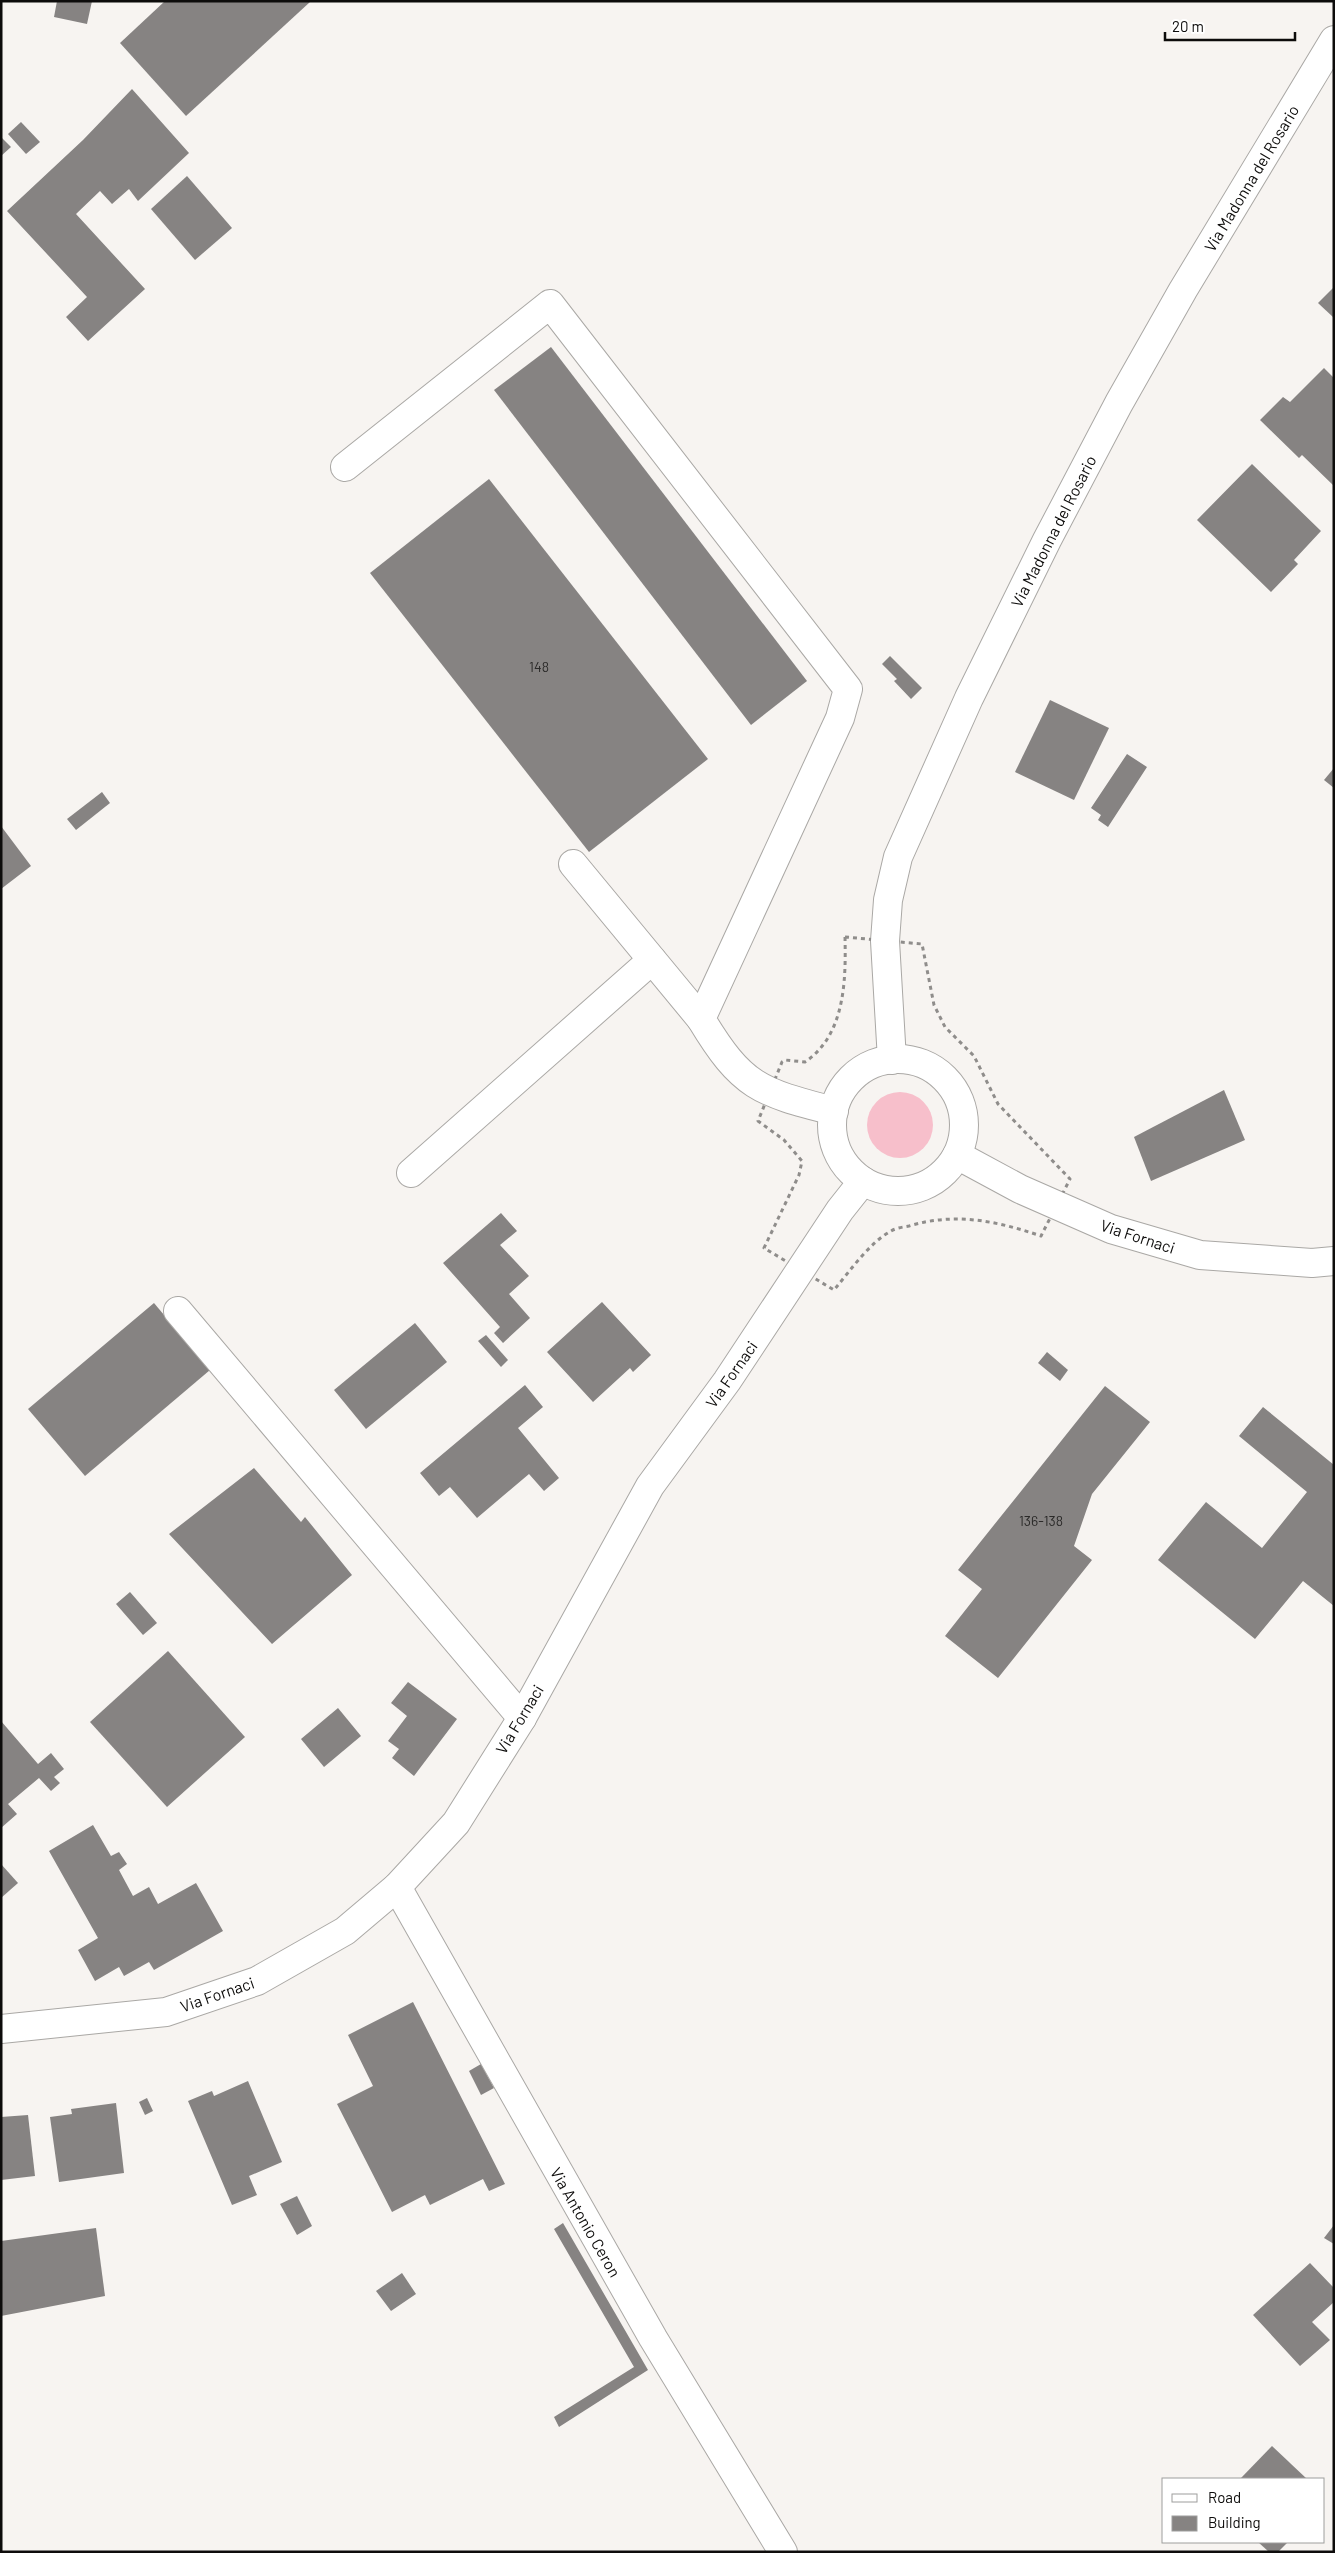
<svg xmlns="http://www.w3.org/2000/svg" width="1335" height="2553" viewBox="0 0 1335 2553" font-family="Barlow,sans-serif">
<rect width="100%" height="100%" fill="#f7f4f1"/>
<circle fill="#f7bfcb" cx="900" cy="1125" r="33"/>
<g fill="#868382">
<path d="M57,1H92L87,24L54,17Z"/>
<path d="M165,1H309L310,2L186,116L120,43Z"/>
<path d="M132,89L189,153L138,201L129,189L112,204L100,191L76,214L145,289L88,341L66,317L87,297L7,211L83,140Z"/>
<path d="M21,122L40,142L26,154L8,134Z"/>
<path d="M1,137L11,147L1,156Z"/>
<path d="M187,176L232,228L195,260L151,209Z"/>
<path d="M1334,287V318L1318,303Z"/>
<path d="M551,347L807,681L751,725L494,390Z"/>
<path d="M1324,368L1334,378V486L1302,455L1299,458L1260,420L1283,397L1290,402Z"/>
<path d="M1252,464L1321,531L1294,560L1298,564L1271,592L1197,520Z"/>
<path d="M489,479L708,759L589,852L370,573Z"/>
<path d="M890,656L922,688L911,699L894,681L897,679L882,664Z"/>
<path d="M1050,700L1109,728L1074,800L1015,772Z"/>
<path d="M1127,754L1147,767L1108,827L1098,820L1101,815L1091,808Z"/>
<path d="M1334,768V788L1324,780Z"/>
<path d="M102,792L110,803L76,830L67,819Z"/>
<path d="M1,826L31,866L1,889Z"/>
<path d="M1224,1090L1245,1140L1151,1181L1134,1137Z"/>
<path d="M501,1213L517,1231L500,1245L529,1276L509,1294L530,1318L503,1343L494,1333L500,1327L443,1263Z"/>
<path d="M602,1302L651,1355L633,1372L630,1368L593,1402L547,1352Z"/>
<path d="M154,1303L210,1370L85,1476L28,1409Z"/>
<path d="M415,1323L447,1362L366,1429L334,1390Z"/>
<path d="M486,1335L508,1360L501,1367L478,1341Z"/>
<path d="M1047,1352L1068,1370L1060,1381L1038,1363Z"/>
<path d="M525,1385L543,1407L518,1428L559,1478L544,1491L529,1474L477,1518L450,1487L439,1496L420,1473Z"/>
<path d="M1105,1386L1150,1422L1092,1494L1074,1546L1092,1560L998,1678L945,1636L982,1589L958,1570Z"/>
<path d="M1263,1407L1334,1465V1606L1303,1581L1255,1639L1158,1560L1206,1502L1262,1548L1307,1492L1239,1436Z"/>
<path d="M254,1468L301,1522L305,1517L352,1575L272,1644L169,1534Z"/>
<path d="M130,1592L157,1623L143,1635L116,1604Z"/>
<path d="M168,1651L245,1737L167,1807L90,1722Z"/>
<path d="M408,1682L457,1719L414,1776L392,1758L399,1749L388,1741L407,1716L391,1703Z"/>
<path d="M338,1708L361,1736L324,1767L301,1739Z"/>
<path d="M1,1721L38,1764L51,1753L64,1769L54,1777L60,1783L51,1791L39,1778L8,1804L17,1814L1,1828Z"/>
<path d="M93,1825L111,1856L119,1852L127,1864L119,1870L133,1896L149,1887L158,1904L196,1883L223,1931L154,1970L149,1962L124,1976L119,1967L95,1981L78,1950L98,1938L49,1851Z"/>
<path d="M1,1864L18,1883L1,1898Z"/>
<path d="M413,2002L505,2184L489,2191L483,2179L430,2205L425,2195L392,2212L337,2104L373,2086L348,2035Z"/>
<path d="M481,2064L494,2088L481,2095L469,2071Z"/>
<path d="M248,2081L282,2162L249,2176L257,2195L232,2205L188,2101L212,2091L214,2096Z"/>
<path d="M147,2098L153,2111L145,2115L139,2102Z"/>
<path d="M116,2103L124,2173L59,2182L50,2117L72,2114L71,2109Z"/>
<path d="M28,2115L35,2176L1,2180V2117Z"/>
<path d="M297,2196L312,2226L297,2235L280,2204Z"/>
<path d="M563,2223L648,2370L559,2427L554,2417L634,2367L554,2229Z"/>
<path d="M1334,2225V2244L1324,2238Z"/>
<path d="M96,2228L105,2296L1,2316V2241Z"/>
<path d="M1310,2263L1334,2288V2302L1312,2322L1330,2340L1300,2366L1253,2315Z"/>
<path d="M402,2273L416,2294L391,2311L376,2291Z"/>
<path d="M1272,2446L1307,2479H1240Z"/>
<path d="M1258,2542H1288L1278,2552H1269Z"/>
</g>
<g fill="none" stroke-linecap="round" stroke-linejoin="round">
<g stroke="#aaa8a5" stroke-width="30">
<g id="minor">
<path d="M345,467L550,304L848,689L840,718L701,1019C742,1087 759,1092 834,1111"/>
<path d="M573,864L701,1019"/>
<circle cx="898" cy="1125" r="66"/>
<path d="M892,1060L885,941L888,900L898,857L969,698L1047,540L1119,403L1183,290L1334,40"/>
<path d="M957,1155L1020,1189L1111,1229L1200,1255L1312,1263L1334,1261"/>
<path d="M411,1173L652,960"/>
<path d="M178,1311L522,1718"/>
<path d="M397,1887L653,2338L783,2552"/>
<path d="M1,2029L166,2012L257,1981L345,1931L397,1887L456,1823L522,1718L650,1486L727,1381L840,1210L863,1181"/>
</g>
</g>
<path stroke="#8f8d8b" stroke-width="3" stroke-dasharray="4 4" stroke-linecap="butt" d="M845,937L922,944L934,1005L945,1027L974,1056L998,1104L1070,1179L1041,1236C997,1221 955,1212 909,1226C903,1227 896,1228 891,1231C869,1243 850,1271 834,1290L764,1248L799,1175L802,1161L784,1140L758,1121L782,1062L785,1060L805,1062C845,1035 846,981 845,937Z"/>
<use href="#minor" stroke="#fff" stroke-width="28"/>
</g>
<g text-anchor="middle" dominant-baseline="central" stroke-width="5" stroke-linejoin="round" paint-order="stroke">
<g font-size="14" fill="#2b2a29">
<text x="539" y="666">148</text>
<text x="1041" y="1520">136-138</text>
</g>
<g font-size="16" fill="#0d0c0b" stroke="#fff">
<text transform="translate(1251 178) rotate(-59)">Via Madonna del Rosario</text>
<text transform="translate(1053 531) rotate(-63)">Via Madonna del Rosario</text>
<text transform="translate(1138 1236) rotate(18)">Via Fornaci</text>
<text transform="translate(731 1374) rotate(-55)">Via Fornaci</text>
<text transform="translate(519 1719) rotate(-59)">Via Fornaci</text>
<text transform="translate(217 1994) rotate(-19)">Via Fornaci</text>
<text transform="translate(586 2222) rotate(60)">Via Antonio Ceron</text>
</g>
</g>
<rect width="1335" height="2553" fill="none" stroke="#0d0c0b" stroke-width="5"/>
<rect x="1162" y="2478" width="162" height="65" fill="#ffffff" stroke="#9e9e9d"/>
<rect x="1172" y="2494" width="25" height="8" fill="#ffffff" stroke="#9e9e9d"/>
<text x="1208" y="2503" font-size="15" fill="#0d0c0b">Road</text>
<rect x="1172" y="2516" width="25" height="15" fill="#868382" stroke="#9e9e9d"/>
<text x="1208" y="2528" font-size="15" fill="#0d0c0b">Building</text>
<path d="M1165 32v8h130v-8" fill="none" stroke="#0d0c0b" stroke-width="2.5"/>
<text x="1172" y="32" font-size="15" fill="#0d0c0b" stroke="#ffffff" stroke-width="4" paint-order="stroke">20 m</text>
</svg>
